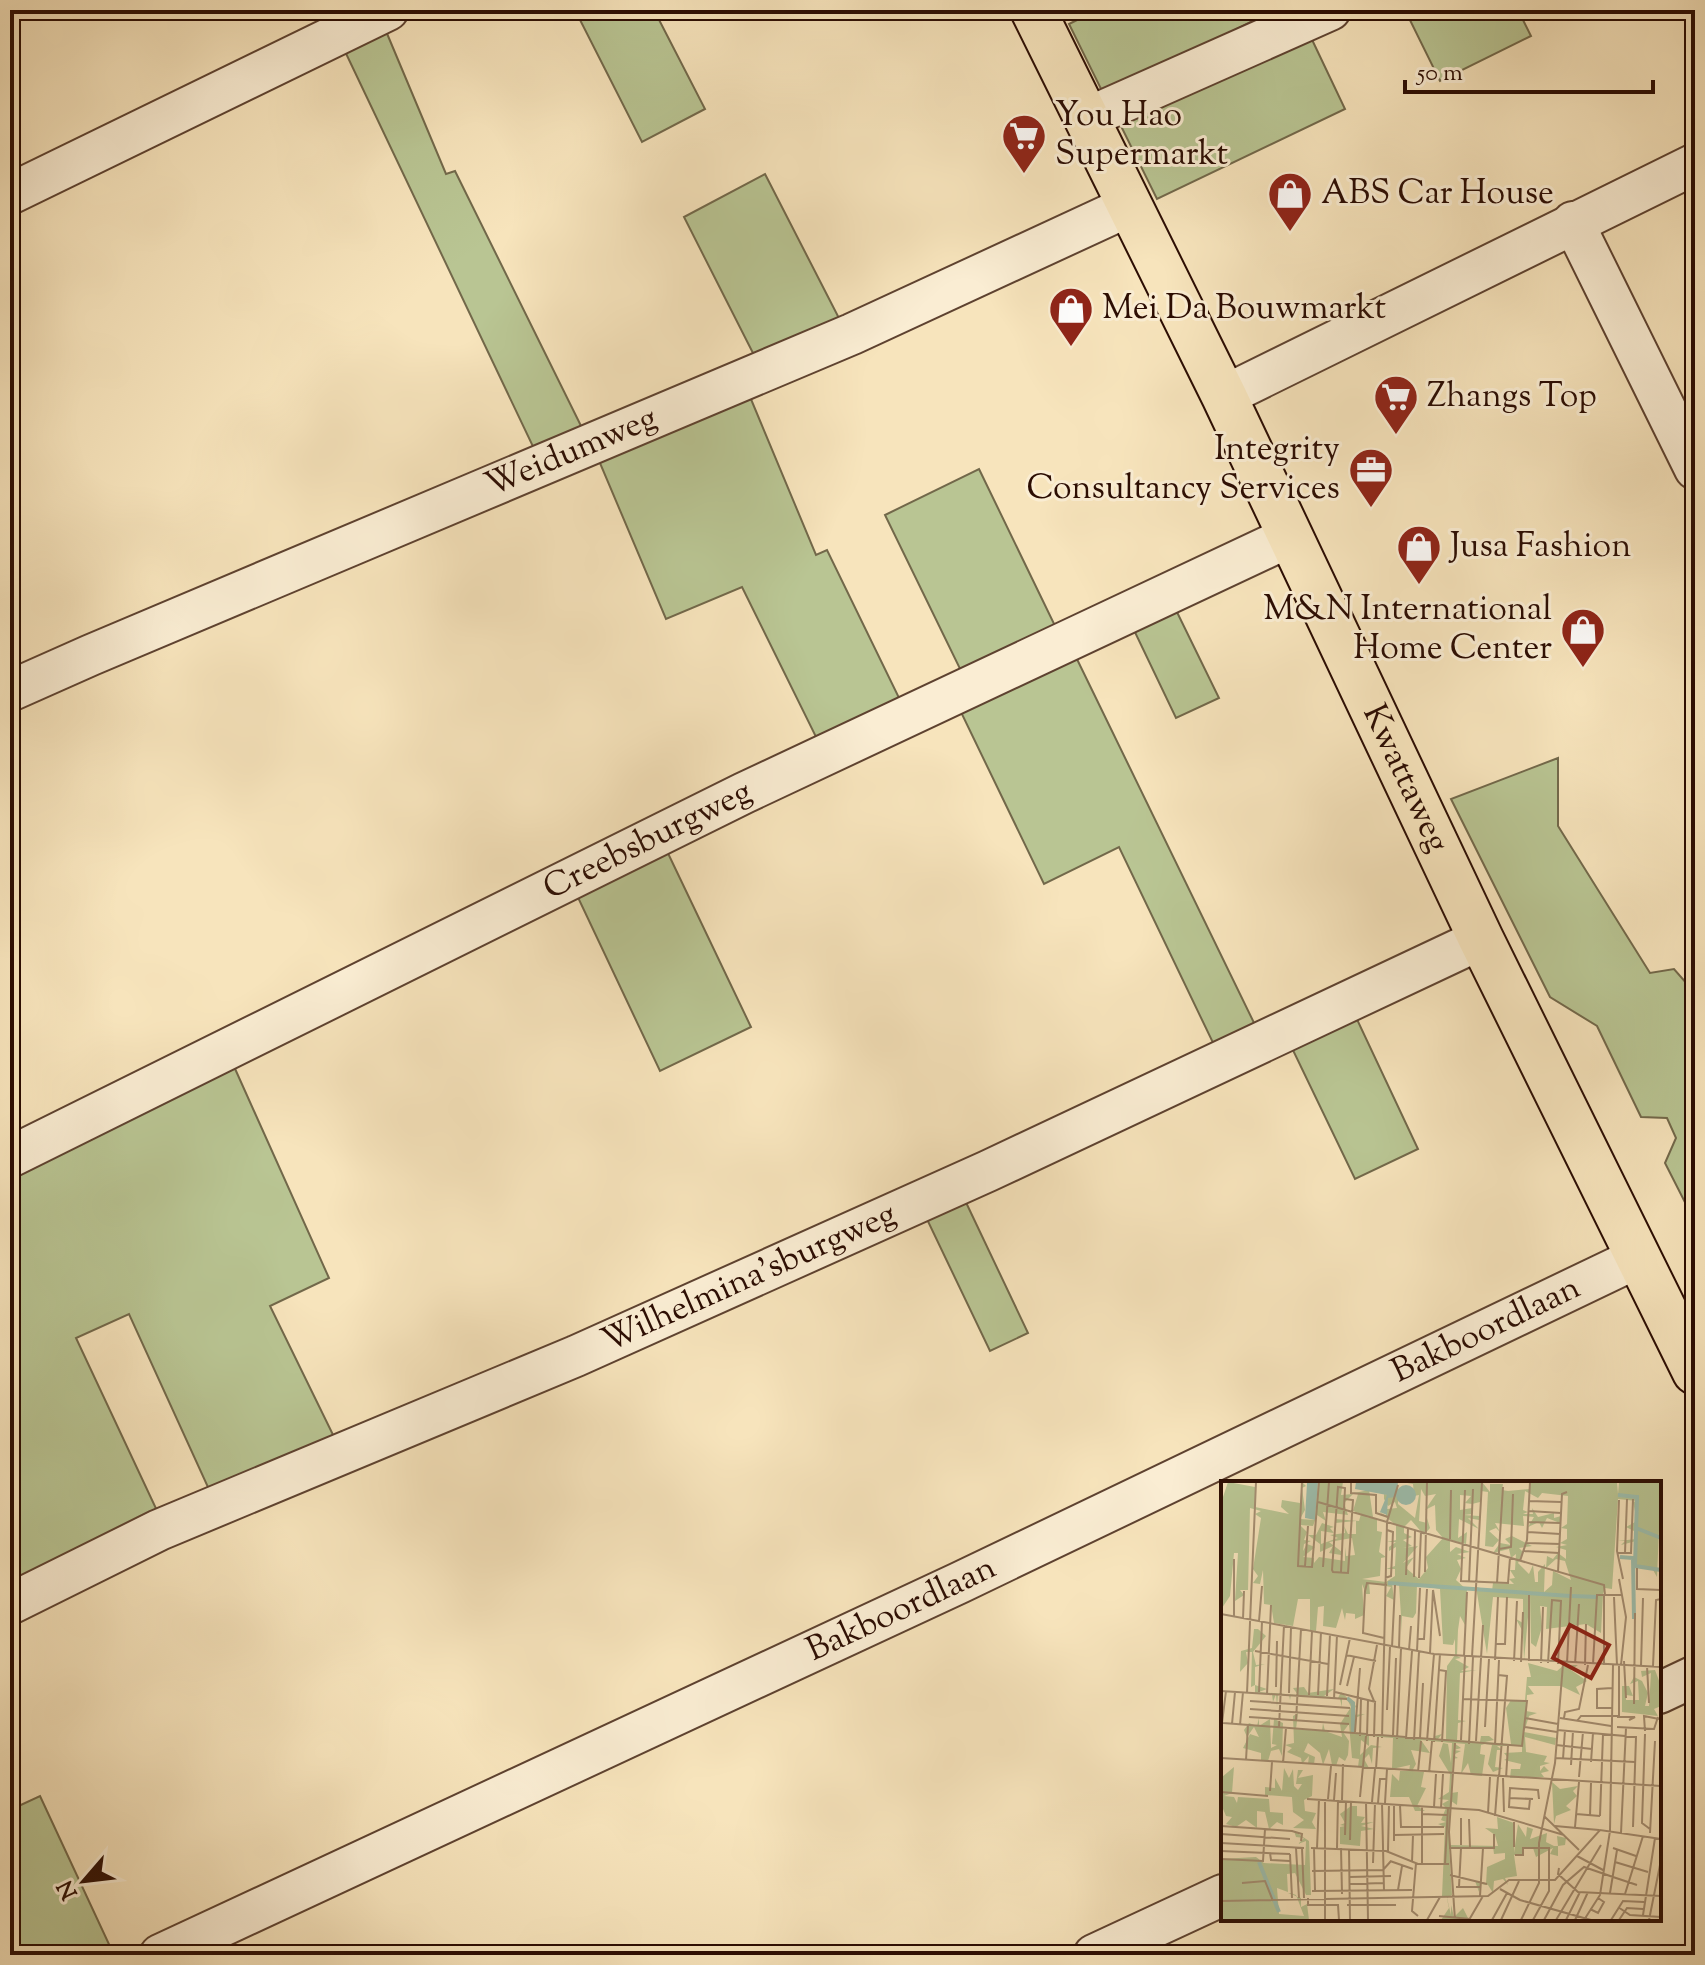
<svg xmlns="http://www.w3.org/2000/svg" width="1705" height="1965" viewBox="0 0 1705 1965" font-family="'Sorts Mill Goudy',serif">
<rect width="100%" height="100%" fill="#f7e4bc"/>
<filter id="stains"><feTurbulence type="fractalNoise" baseFrequency=".0025" numOctaves="4"/><feColorMatrix values="0 0 0 0 .2 0 0 0 0 .09 0 0 0 0 .02 0 0 0 .5 -.17"/></filter>
<radialGradient id="worn" r=".72"><stop offset=".6" stop-color="#630" stop-opacity="0"/><stop offset="1" stop-color="#630" stop-opacity=".3"/></radialGradient>
<g fill="#b9c593" stroke="#72684a" stroke-width="2">
<path d="M575,10H654L705,109L642,142Z"/>
<path d="M1097,10H1275L1104,95L1069,24Z"/>
<path d="M1405,10H1518L1531,36L1440,81Z"/>
<path d="M383,24L446,174L455,171L587,438L538,457L341,43Z"/>
<path d="M1306,27L1345,109L1157,199L1117,118Z"/>
<path d="M765,174L843,326L757,361L684,217Z"/>
<path d="M748,392L816,555L827,550L902,704L819,743L742,587L666,619L597,456Z"/>
<path d="M979,469L1058,632L964,677L885,515Z"/>
<path d="M1174,606L1219,698L1176,718L1132,626Z"/>
<path d="M1074,653L1257,1029L1216,1049L1119,847L1044,884L959,708Z"/>
<path d="M1558,758V826L1650,973L1674,969L1695,993V1222L1665,1163L1676,1138L1667,1118L1641,1117L1597,1026L1550,997L1451,799Z"/>
<path d="M665,847L751,1027L660,1071L574,889Z"/>
<path d="M1354,1013L1418,1149L1355,1179L1290,1044Z"/>
<path d="M232,1062L329,1278L270,1306L338,1445L212,1496L129,1314L76,1338L160,1517L10,1588V1170Z"/>
<path d="M962,1194L1028,1333L990,1351L924,1213Z"/>
<path d="M40,1796L114,1955H10V1810Z"/>
</g>
<g fill="none" stroke-linecap="round" stroke-linejoin="round">
<g stroke="#5e4230" stroke-width="44">
<g id="minor">
<path d="M1087,118L1330,10"/>
<path d="M10,194L388,10"/>
<path d="M1573,222L1695,469"/>
<path d="M1224,396L1695,164"/>
<path id="s1" d="M10,691L91,655L852,334L1129,206"/>
<path id="s2" d="M10,1157L744,793L1291,536"/>
<path id="s3" d="M10,1604L159,1530L576,1356L988,1171L1481,939"/>
<path d="M1659,1693L1695,1676"/>
<path id="s4" d="M160,1955L959,1583L1639,1257"/>
<path d="M1094,1955L1223,1895"/>
</g>
</g>
<g stroke="#2b0c02" stroke-width="48">
<g id="primary">
<path id="s5" d="M1033,10L1224,396L1481,939L1695,1372"/>
</g>
</g>
<use href="#minor" stroke="#faedd3" stroke-width="40"/>
<use href="#primary" stroke="#f7e4bc" stroke-width="44"/>
</g>
<defs>
<g id="supermarket-pin" transform="scale(2.3)"><path d="M0 17L-7.5 6A9.5 9.5 0 1 1 7.5 6Z" fill="#8f2418" stroke="#faedd3"/><path d="M-6-5.5h2.5l.6 2H6L4.5 2H-2.5L-4.4-4H-6ZM-1.5 3.2a1.3 1.3 0 1 0 .1 0ZM3 3.2a1.3 1.3 0 1 0 .1 0Z" fill="#fff"/></g>
<g id="shop-pin" transform="scale(2.3)"><path d="M0 17L-7.5 6A9.5 9.5 0 1 1 7.5 6Z" fill="#8f2418" stroke="#faedd3"/><path d="M-5-2.5h2.3a2.7 3.5 0 0 1 5.4 0H5L5.5 6h-11ZM-1.5-2.5h3a1.5 2.3 0 0 0-3 0Z" fill="#fff"/></g>
<g id="office-pin" transform="scale(2.3)"><path d="M0 17L-7.5 6A9.5 9.5 0 1 1 7.5 6Z" fill="#8f2418" stroke="#faedd3"/><path d="M-6-3h4V-5.5h4V-3h4V5H-6ZM-1-4.5V-3h2v-1.5ZM-6 0V1H6V0Z" fill="#fff"/></g>
</defs>
<g fill-rule="evenodd">
<use href="#supermarket-pin" x="1024" y="136"/>
<use href="#shop-pin" x="1290" y="194"/>
<use href="#shop-pin" x="1071" y="309"/>
<use href="#supermarket-pin" x="1396" y="397"/>
<use href="#office-pin" x="1371" y="470"/>
<use href="#shop-pin" x="1419" y="547"/>
<use href="#shop-pin" x="1583" y="630"/>
</g>
<g text-anchor="middle" dominant-baseline="central" stroke-width="6" stroke-linejoin="round" paint-order="stroke">
<g font-size="34" fill="#2b0c02" stroke="#faedd3" text-anchor="start">
<text x="1055" y="116">You Hao<tspan x="1055" dy="39">Supermarkt</tspan></text>
<text x="1321" y="194">ABS Car House</text>
<text x="1102" y="309">Mei Da Bouwmarkt</text>
<text x="1427" y="397">Zhangs Top</text>
<text x="1340" y="450" text-anchor="end">Integrity<tspan x="1340" dy="39">Consultancy Services</tspan></text>
<text x="1450" y="547">Jusa Fashion</text>
<text x="1552" y="610" text-anchor="end">M&amp;N International<tspan x="1552" dy="39">Home Center</tspan></text>
</g>
<g font-size="34" fill="#2b0c02" stroke="#faedd3">
<text stroke="none"><textPath href="#s1" startOffset="610">Weidumweg</textPath></text>
<text stroke="none"><textPath href="#s5" startOffset="854">Kwattaweg</textPath></text>
<text stroke="none"><textPath href="#s2" startOffset="712">Creebsburgweg</textPath></text>
<text stroke="none"><textPath href="#s3" startOffset="808">Wilhelmina'sburgweg</textPath></text>
<text stroke="none"><textPath href="#s4" startOffset="1466">Bakboordlaan</textPath></text>
<text stroke="none"><textPath href="#s4" startOffset="818">Bakboordlaan</textPath></text>
</g>
</g>
<g transform="translate(1221 1481)">
<rect width="440" height="440" fill="#f7e4bc"/>
<path d="M7,1L34,6V26L68,33L60,26L61,19L79,22L81,1L85,5L81,7L84,29L79,38L94,39L97,1H122L120,14L132,13L123,22L127,34L102,31L105,40L96,34L92,45L79,44L86,51L83,59L90,60L83,63L82,70L86,63L94,66L82,76L93,77V82L98,76L124,80V66L125,75L134,74L131,57L108,61L121,71L120,74L108,72L112,65L99,71V63L87,54H95L101,42L113,46L109,47L113,52L100,50V63L117,57L109,54L124,52L123,45L127,53H135V40L114,42V38L138,40L140,33L132,30L137,13L133,12L148,9L152,36H145L156,38V50L161,51L158,71L165,76L160,77L159,95L141,98L165,101L174,95V88H165L174,85L175,66L168,70V66L175,61H166L175,59V44L156,29L165,35L166,28L176,27L174,21L167,25L163,18V13L175,16L177,1V23L194,37L198,14L193,15L192,3L180,1H261L269,11V3H282L281,9L287,10L309,8V1H396L397,13L398,1H440L436,96L432,89L414,86L415,60L400,64L404,60H397L415,58V51L405,46L416,40L412,21L416,20L397,18L391,108L384,107L382,113L380,152L365,143L325,148L326,126L319,125L321,146L315,166L310,162L309,114L303,180L302,151L295,138L302,142V118L272,116L266,173L255,106L271,110L272,102L293,103L288,98L294,97L289,89H294L295,73L290,77L288,68L272,72L279,62L290,64L284,58L291,55L311,65L298,67L302,71L297,82L308,93L312,84L314,101H317V91L324,83L323,111L331,104L332,90L350,99L344,80L335,78L325,87L326,75L332,78L337,72L345,78V69L335,66L346,64L339,62L346,58V48L340,47L346,43L347,15L321,12L317,17L304,10L302,29L307,31L302,33H312L311,27L317,36L333,32V37L340,35L339,42L326,37L321,47L318,41L307,46L313,36L302,35L303,45L274,42L279,51L275,47L268,50L278,59L272,66L264,65L267,11L260,10L259,21L251,23L244,22L250,15L239,14V29L251,27V33L243,34L258,35V39L247,37L258,48L238,38L237,57L246,51L245,63L229,59V71L235,66L249,71L236,73L245,77L236,79L240,88L235,99L246,109L244,144L239,135L237,149L236,175L240,177L234,178L248,186L240,190L256,189L239,192L237,239L245,240L237,242L236,259L259,261L260,255H268L273,259L264,261L290,263L285,227L290,219H304L306,196H310L307,182L336,190L343,184H357L350,189L366,200L355,206L359,214L340,205H307L313,213L306,214L305,230L316,232L308,235L303,251L335,257L334,264L304,256L305,271L326,275L323,281L329,282L319,285V290L323,285L328,290L320,292L323,296L289,297L290,288H299L300,283L283,279L287,277L283,272L301,271V265H276L281,269H276L274,286L282,287L272,291L267,283L271,264L264,263L260,264L259,273L264,274L261,295L250,294L247,282L240,293L244,263L233,262L240,267L233,269L240,270L232,274L237,277L232,278L230,312L237,311L236,324L230,320L228,364L277,365L274,354L264,347L277,348L276,336L293,342V372L297,343L305,356L306,346L312,348L309,358L326,352L325,361L333,365H337L336,355L345,357L344,364L337,365V375L329,373L332,367L315,376L312,367H302L301,374H293L296,395L284,397L287,404L282,398L273,400L272,412L267,404L260,403L258,411L254,400L265,403L266,386L284,378V372L273,373L272,366H228L231,414L226,417L230,434V424L233,436L242,427L248,439H220L228,427L226,418V415H221L224,346L217,343L225,341L220,339L225,327L221,323L228,319L217,318L228,311L229,293L218,275L222,262L227,263L230,282L231,262L200,259L209,272L190,269L195,283L191,290L203,291L200,306L205,307L196,325L204,330H194L188,316H169L171,293L178,300L179,290H188L189,284L171,288L172,257L148,255V265L140,259L139,274L150,264L161,266L152,267L151,283L148,273L143,278L148,287L137,286L138,278L131,277L128,243L122,251L128,260L127,274L124,280L118,276L115,285L111,284L108,268L102,284L99,272L87,262L83,271L94,276L93,283H87L88,275L81,283L80,277L66,271L71,267L64,264L73,262L72,235L77,232L75,248L101,250L102,242L104,250L121,256L119,243L130,226L126,218H121V226L119,218L70,214L69,219L68,214L57,213L56,226L55,213L52,221L51,213L34,212V204L30,206L31,171H25L27,182L19,191L20,170L31,167L33,148H37L45,155L32,171L35,184L44,183L34,186V204L46,208L38,211L77,214L72,207L83,206L87,212L113,208L103,215L117,217L120,211L135,225L131,234L144,233L131,238L132,252L213,258L214,255L221,253L217,258L225,259L226,185L234,174V158L232,164L222,163L219,108L196,104L195,132L192,137L181,135V151L178,103L171,102L173,119L165,115L170,106L148,102L149,113H145L141,103L143,134L134,138V133L125,132L124,139L121,127L115,147L102,145L103,125L97,126L95,150L89,149V118H77L72,145L53,142L50,124L43,123L42,89L39,103L32,102L37,95L32,88L40,37L34,33L40,30L29,27L27,109H19L23,114L14,120L17,72H13L9,115L1,127L0,22ZM200,8L204,15L215,13L204,29L214,24L215,49L222,57L205,76L207,87L198,98L185,87L193,76L182,82L197,65L182,67L191,65L182,59L191,56L183,52V46L190,39L203,54L209,47L206,37V42L198,40ZM434,189L440,205V225L433,228L437,235L401,231V205H408L412,215L405,214V219H418L417,200L409,203L413,196L421,200L427,212L424,225H428L430,192L421,196L420,190ZM38,237V245L49,238L50,267L56,264L51,263L53,238L62,242L61,275L58,268L50,270L47,280L40,279V272L22,267L29,253L38,256L33,246L26,256L23,249L28,242L36,245ZM13,286L11,312L3,315L13,316L16,322L17,316L48,318L49,331L62,332V344L56,341L48,348L44,331L36,330V347L25,339L15,346L5,343L11,336L5,335L0,323L1,296ZM63,287L68,297L72,288L73,305L77,309L81,303H75L77,289H82L77,297L92,294L91,315L83,319L84,330L95,332L91,341L95,348L72,347L83,339L72,331L71,316L44,314V306L54,307V297L61,310ZM331,301L339,308L357,305L352,310L356,315L345,325L350,329L335,335L333,343ZM130,325H136V335L144,336L140,342L153,341L140,345L153,348L140,350L139,365L119,363V346L124,345L119,344L124,342L119,333ZM73,350L88,360L90,414H85L74,392L66,393L67,412L80,417V426L86,423L88,439H0V378L35,376L43,382L84,384L85,360L77,363L83,357L75,356ZM56,407L75,414L83,435L58,433Z" fill="#b9c593" fill-rule="evenodd"/>
<path d="M97,1L94,39L84,37L86,2ZM135,1H177L175,16L167,17L166,34L159,31L166,14L134,8ZM175 14a10 10 0 1 1 20 0a10 10 0 1 1-20 0Z" fill="#9dbfae"/>
<path fill="none" stroke="#9dbfae" stroke-width="4" d="M397,14L416,16L414,85L440,89M415,47L440,57M399,76L412,77L413,138M167,102L349,115M351,115L377,116M126,217L132,222V252M38,381L58,431"/>
<path fill="none" stroke="#a58e72" stroke-width="2" d="M81,1L77,85L91,86L98,1M130,1V12L155,14V32L167,36M244,9L240,100L287,102L289,77M398,19L396,70L402,98M308,20L340,21M97,21L383,104L384,114H401M308,30L340,32M307,41L339,42M307,51L339,53M229,58L230,9M306,62L339,63M278,68L290,66L292,13M303,70L338,72M396,72H410L412,18M404,72L406,18M299,80L306,59L309,1M84,85L87,45M102,86L108,1M416,87V108L440,109M120,91L124,7L117,6L111,89L112,91L127,92L132,19L124,18M204,91L206,1M337,91L341,13L346,11M185,94L187,47M193,96L194,49M164,97L170,95L171,74L172,51L166,49M198,97L200,50M398,98L405,136L400,184M248,101L252,8M276,102L282,6M212,109L219,155M393,116L396,184M0,133L213,173L440,186M13,136V78M22,138L23,110M38,140L41,105M163,157L142,152L144,110L146,102L166,104M197,158H203L206,108M275,163H284L286,116M171,166L174,104M178,167L179,134M188,169L190,145M34,170L107,183M196,170L199,107M209,172L212,109M125,174L155,180M243,175L246,111M251,176L261,1M260,177L262,144M274,179L277,116M293,180L296,120M308,180V114M403,180L405,217M300,181L302,131M320,182L322,126M327,182L331,119L340,120L337,183M346,182L350,106M354,183L358,123M372,183L376,114H383V184M364,184L365,143M420,185L422,117M426,185L428,222M432,185L435,119L440,118M218,189L225,190L221,261M277,194L286,195L278,296M119,204L129,157M126,205L133,176M55,206L56,160M0,210L126,218M38,211L41,141M114,211L155,221M26,212L35,1M68,212L70,146M46,213L50,124M88,214L91,150M97,214L100,151M106,215L109,153M113,218L116,154M29,220L129,227M153,220L148,208L156,164M413,223L414,132M391,227H376V208L391,207M29,228L128,235M166,229L169,166M28,236L128,243M396,236H414L408,239M304,237L337,243M339,237L390,245M343,237L344,231L358,228L367,184M75,240L80,148M356,240L360,235H398V184M2,242L301,265L306,220L242,218M11,243L14,211M19,244L22,211M58,246L63,144M264,246L268,178M304,246L336,251M396,246L433,248L437,236M336,249L415,256L412,346M0,250L5,210M424,250L423,235L438,238M134,251L139,187M424,253L421,342L429,348M172,254L175,177M139,255L140,218M146,255L147,219M153,256L154,221M161,257L166,41L177,4M199,257L202,202M176,258L180,168M185,258L191,170M193,259L198,171M240,259L244,175M206,260L213,173M255,260L260,177M213,261L219,173M234,262L228,351L234,439M248,263L252,176M274,264L278,179M335,264L371,268M0,277L440,305M334,277L414,281M342,278L344,249M25,279L27,244M370,281L372,252M62,282L65,247M350,284L352,250M155,288L157,256M197,291L200,260M208,292L211,260M358,296L362,251M282,297L283,331M285,297L287,265M49,310L51,281M0,311L47,315M139,316L145,255M288,317L312,318M86,318L258,329L343,354M107,318L110,285M309,318L308,328L288,326L289,307L317,309L318,318M113,319L115,292M121,319L122,283M145,321L147,439M151,321L154,288M157,322L159,298H166M161,322L163,410M164,322L166,288M179,324L180,346H223M201,326V384M213,326L215,293M220,327L222,293M267,332L269,296M201,333L226,334M355,333L379,335M274,335L277,296M323,335L358,369M369,335L370,302M379,335L382,253M240,337V364M248,338L249,367M0,345L71,350L81,353L80,360M334,345L378,349M354,346L358,301M400,352L405,247M429,352L434,260M0,353L69,358M124,354L125,320M173,354L223,353M129,359L130,320M173,360V323M0,362L83,367M293,366V341M75,367L78,417M81,367L83,417M90,367L165,370L197,383H228M93,367L94,410M96,367L98,318M116,367L117,319M120,367L121,413M228,367H273V353M392,367L415,375M128,368L129,439M0,370L69,373M167,370L168,323M49,372L50,379L69,380M69,373L71,417M294,374H302V367H328V410L312,439M356,375L382,389M0,378L42,380L44,348M169,380L192,388M191,381L192,354M394,381L427,391M152,382L154,322M195,382L191,430L197,435M224,383L227,327M338,387L337,393L357,411L440,415M91,390L162,389L170,380M229,394L266,403M128,396L170,395M392,396L416,404M21,402L44,400L52,420M128,403L163,402M235,406H260M238,406L240,367M279,408L299,419L370,439M177,409L181,385M91,410L191,409M389,412L396,369M404,413L422,355M259,415L262,367M87,417V424H117L118,439M0,420L267,415L288,399H334L379,349L440,358M126,424H175M397,426L409,434L440,436M369,428L377,432L383,421L377,417M422,434L434,357M218,435L249,438M104,439V318M206,439L219,416M248,439L262,415M271,439L286,412M280,439L298,400M300,439L318,402V362L334,282L342,183M323,439L342,404L363,386L392,396M335,439L380,364M345,439L359,411M354,439L367,411M363,439L379,414L389,350L392,184M390,439L402,420L423,421M398,439L406,427L422,428M428,439L440,379"/>
<path fill="#8f2418" fill-opacity="0.15" stroke="#8f2418" stroke-width="4" d="M349,144L388,164L370,197L332,177Z"/>
<rect width="440" height="440" fill="none" stroke="#2b0c02" stroke-width="4"/>
</g>
<rect width="1705" height="1965" fill="none" stroke="#f7e4bc" stroke-width="40"/>
<rect x="12" y="12" width="1681" height="1941" fill="none" stroke="#2b0c02" stroke-width="4"/>
<rect x="20" y="20" width="1665" height="1925" fill="none" stroke="#2b0c02" stroke-width="2"/>
<g transform="translate(84 1881) rotate(242)" stroke="#faedd3" stroke-width="6" paint-order="stroke">
<path d="M0-6L14 30L0 20L-14 30Z" fill="#2b0c02"/>
<text y="-12" font-size="22" font-weight="bold" text-anchor="middle" fill="#2b0c02">N</text>
</g>
<path d="M1405 80v12h248v-12" fill="none" stroke="#2b0c02" stroke-width="4"/>
<text x="1417" y="80" font-size="24" fill="#2b0c02" stroke="#faedd3" stroke-width="6" paint-order="stroke">50 m</text>
<rect width="100%" height="100%" filter="url(#stains)"/>
<rect width="100%" height="100%" fill="url(#worn)"/>
</svg>
